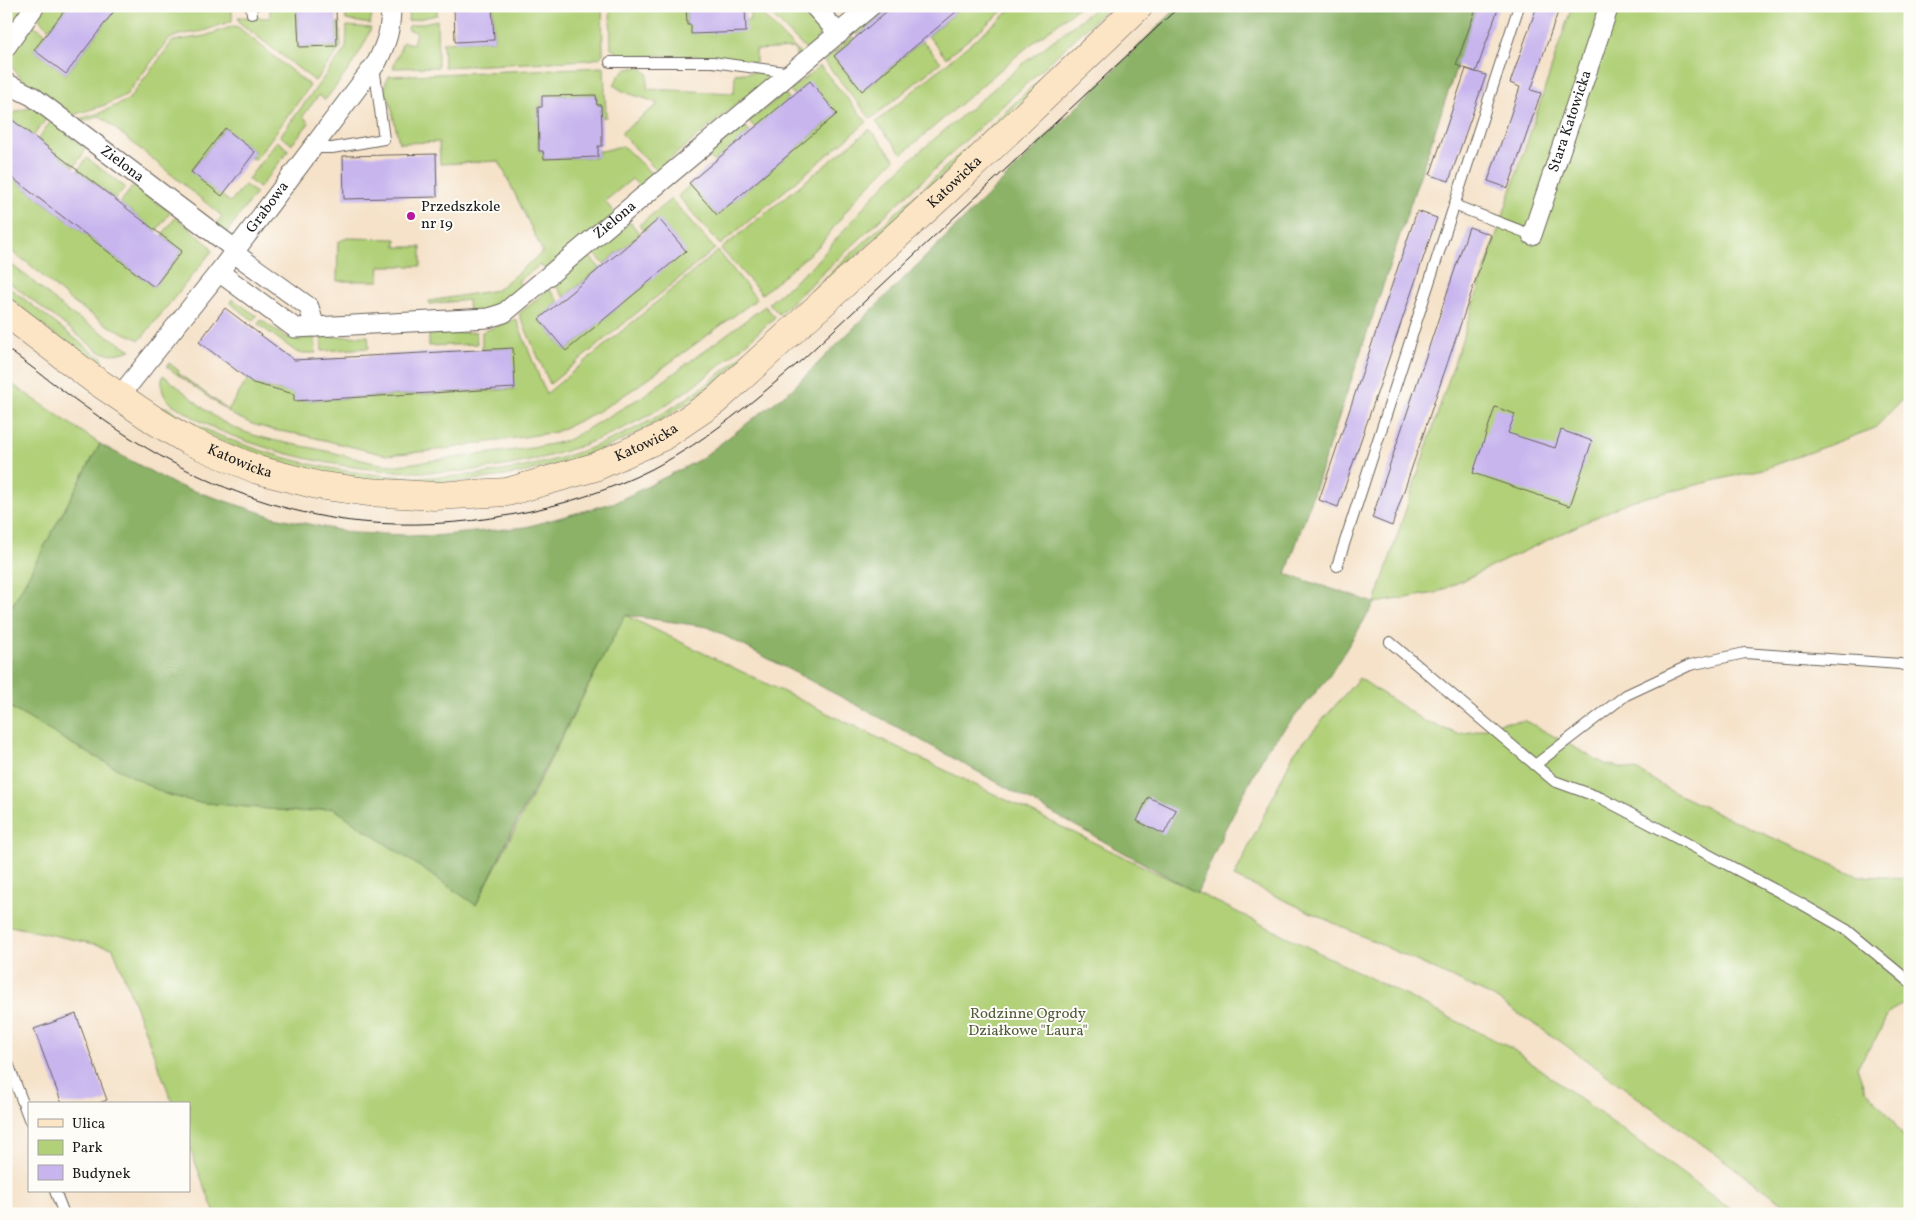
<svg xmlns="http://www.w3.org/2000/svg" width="1916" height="1220" viewBox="0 0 1916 1220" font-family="Vollkorn,serif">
<rect width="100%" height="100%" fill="#fdfcf7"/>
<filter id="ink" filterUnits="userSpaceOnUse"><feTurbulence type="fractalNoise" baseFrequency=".02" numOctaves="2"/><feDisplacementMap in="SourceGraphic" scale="10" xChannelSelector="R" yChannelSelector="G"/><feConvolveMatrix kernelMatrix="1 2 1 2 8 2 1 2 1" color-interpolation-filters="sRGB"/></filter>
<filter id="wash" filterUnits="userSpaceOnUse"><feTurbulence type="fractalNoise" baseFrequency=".0096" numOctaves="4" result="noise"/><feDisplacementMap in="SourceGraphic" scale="20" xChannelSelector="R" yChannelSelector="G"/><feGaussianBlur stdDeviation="1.12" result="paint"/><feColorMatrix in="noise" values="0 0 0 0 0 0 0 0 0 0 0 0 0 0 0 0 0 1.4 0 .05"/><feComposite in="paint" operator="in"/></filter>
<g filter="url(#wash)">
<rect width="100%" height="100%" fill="#f5e2c9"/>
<g fill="#b1d078" stroke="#66764a">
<path d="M6,6H17L24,12L6,38Z"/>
<path d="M47,6H68L50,30L40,20V15Z"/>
<path d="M118,6H192L193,8L232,7V21L203,31L179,35L169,39L126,95L105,105L70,116C58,106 10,75 10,61C9,53 28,33 33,25L47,34L34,50L66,74Z"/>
<path d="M270,6H297L299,47L337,46V23H340L341,47L315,81L240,23L238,17L270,18Z"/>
<path d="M345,6H374L370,24L346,20Z"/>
<path d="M410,6H437V15L408,21Z"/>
<path d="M493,6H602L603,54L599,58L589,60L444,67L443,42L494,40Z"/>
<path d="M610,6H686L687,25L750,20V9H757L804,58L797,61L795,48L756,50V63L702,56H621L611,48Z"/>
<path d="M763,6H793L810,23L819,15C822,31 818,41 809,53Z"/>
<path d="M889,6H893L858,36L856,33L883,9L886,10Z"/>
<path d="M963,6H1004V10L946,58L928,36Z"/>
<path d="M1012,6H1080L1021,52L902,154L876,122L1012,9Z"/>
<path d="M1098,6H1110L779,314L769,303L815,264L874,195L912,158L1024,63Z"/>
<path d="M1118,6H1125L768,338C735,366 703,394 666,417C551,488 398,500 271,459C243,451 180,428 162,407H166C183,417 199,427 216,434C371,498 543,494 684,400C746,359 797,303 851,254C941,172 1030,89 1118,6Z"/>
<path d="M1572,6H1910V391L1875,428L1767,468L1630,501L1436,593L1375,603Z"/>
<path d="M437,20L438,67L393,68L403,42L413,44L416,32L408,30L409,26Z"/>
<path d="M234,26L238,27L310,86L255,160L250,159L255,152L225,128L191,171L230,202L245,185L256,193L224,236L214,227L222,216L100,116L78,123L75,120L100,113L128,100L173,41L205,36Z"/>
<path d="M347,26L371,28C362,54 342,79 325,100L319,95L303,116L309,123L292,144L280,136L346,48Z"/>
<path d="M852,36L855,39L834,56L863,91L922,41L941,62L871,119L824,61Z"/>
<path d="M820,66L867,122L720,245L678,196L691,184L717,215L837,114L810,82L794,95L790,90Z"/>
<path d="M604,67L606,117H601V105H597L596,95L542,96V107L538,108L539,151H543L544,159L598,157V151C608,151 613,147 623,146L657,179L637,194L634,191L639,186L632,179L605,201L615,214L545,269L540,265L518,281L523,289L497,308L469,314L468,300L430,304L429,301L497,290L543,252L499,161L440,164L439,142L399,143L390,101L384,91L386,82L389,76Z"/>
<path d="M641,67L648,74L647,89L734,93L735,74L757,72L774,75L755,93L753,91L665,163L670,169L660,174L621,133L658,104C644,96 626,96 614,85C621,70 625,68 641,67Z"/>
<path d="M785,93L789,99L755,128L749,121Z"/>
<path d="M33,108L47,118L33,136L13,120L6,129C6,113 20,109 33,108Z"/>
<path d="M51,121L84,147L83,154L74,167L38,139Z"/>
<path d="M745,126L750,132L714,162L708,155Z"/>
<path d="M870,129L895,159L858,196L820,245L762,294L721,249Z"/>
<path d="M277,141L289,150L259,188L248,179Z"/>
<path d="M87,158L125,187L115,199L78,170Z"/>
<path d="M6,173L154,287L182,251L162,235L176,217L210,246L212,251L140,340L109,326L71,301L28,263L6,248Z"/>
<path d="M133,186L169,211L170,213L156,231L120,203Z"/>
<path d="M671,199L715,249L550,384L519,314L549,289L559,302L539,319L566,351L685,251L659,219L644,231L639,225Z"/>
<path d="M630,222L640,234L604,264L594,253Z"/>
<path d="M347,238L396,239V247H421V266H380L379,281H337L338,242Z"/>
<path d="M718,251L757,299L635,388L599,411L556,432L431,451L386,455L303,435L273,430L252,424L233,415L167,367L169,363L179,371L178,373L228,410L248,379L254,380L273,390L294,392L295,401L514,389L512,348L482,350V332L516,319L546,394Z"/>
<path d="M589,256L600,268L564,297L555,285Z"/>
<path d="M6,261L29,278L68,312L131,350C120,354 111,355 100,352L6,280Z"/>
<path d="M6,285L95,354L102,357L103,362C73,356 31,314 6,295Z"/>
<path d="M232,299L257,316L253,320L230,303Z"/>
<path d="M765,306L775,317C733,356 690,393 640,420C601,440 558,456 515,464C419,483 307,468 218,430C202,423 187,413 172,404C162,396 160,387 163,375C183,390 202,409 223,422C255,440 291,443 326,451C350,456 373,465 397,465L531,448L557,443L570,439L643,396Z"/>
<path d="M261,320L287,338H315L316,353H298L258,324Z"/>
<path d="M476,332L477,344L429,346V334Z"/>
<path d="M368,336L369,348L322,351L321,337Z"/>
<path d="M6,380L100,444L6,617Z"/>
<path d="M625,615L1225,906L1511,1048L1737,1214H215L189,1146V1104H173L113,948L6,925V705L79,748L165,794L197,802L299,812L333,808L476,905Z"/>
<path d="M1359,678L1424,721L1458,734L1477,731L1503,722L1526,721L1605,764L1639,771L1669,790L1722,815L1858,876L1910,878V1000L1889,1012L1878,1035L1857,1067L1865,1090L1883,1108L1910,1145V1214H1798L1564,1044L1492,996L1234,877L1294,753Z"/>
</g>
<path fill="#8cb268" stroke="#546742" d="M1179,6H1477L1286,574L1375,603L1328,678L1267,749L1224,831L1197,893L868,711L708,627L625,615L512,831L476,905L333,808L299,812L196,802L165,794L79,748L6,705V617L100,444L176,485L274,517L353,533L434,536L526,527L616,502L699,460L791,390Z"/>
<g id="blocks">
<g fill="#c8b5ee">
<path d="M68,6H118L66,74L34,50Z"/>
<path d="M297,6H336L337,46L299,47Z"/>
<path d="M454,6H492L494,40L455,42Z"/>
<path d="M686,6H745L746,32L691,34V25H687Z"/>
<path d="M893,6H963L862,91L834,56Z"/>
<path d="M1477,6H1499L1476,72L1456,65Z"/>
<path d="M1537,6H1560L1531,90L1541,93L1508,188L1488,181L1520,87L1510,83Z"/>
<path d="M1466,69L1486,75L1449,181L1430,175Z"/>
<path d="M810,81L837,114L717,215L689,183Z"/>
<path d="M596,95L597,105H601L602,127V146H598V157L544,159L543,151H539L538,107H542V96Z"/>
<path d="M6,115L182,251L154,287L6,173Z"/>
<path d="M225,128L255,152L222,196L191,172Z"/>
<path d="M436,154L437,197L344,199L343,156Z"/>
<path d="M1417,211L1437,218L1338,507L1319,500Z"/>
<path d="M659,219L686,251L566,351L539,319Z"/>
<path d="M1469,227L1491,235L1392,526L1372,518Z"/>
<path d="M225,308L294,360L513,348L515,388L294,401V394L253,383L199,342Z"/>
<path d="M1495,407L1515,414L1508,433L1555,448L1561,430L1592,441L1570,506L1473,473Z"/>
<path d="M1148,797L1176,810L1164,834L1137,821Z"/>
<path d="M76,1014L107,1100L97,1104H62L34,1029Z"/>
</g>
</g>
</g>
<g filter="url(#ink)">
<use href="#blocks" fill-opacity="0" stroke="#686159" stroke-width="1"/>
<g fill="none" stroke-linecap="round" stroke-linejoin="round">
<g stroke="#686159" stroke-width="12">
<g id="service">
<path d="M251,6L252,14"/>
<path d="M610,62H713L792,73"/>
<path d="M313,148H332L384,139L374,66"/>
<path d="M1454,205L1532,235"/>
<path d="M1337,566L1519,6"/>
<path d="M1390,642L1554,781L1601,798L1800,903L1847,930L1910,982"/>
<path d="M1535,765L1626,695L1690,665L1745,653L1900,664L1910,666"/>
<path d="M6,1058L29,1119"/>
<path d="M55,1191L64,1214"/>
</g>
</g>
<g stroke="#686159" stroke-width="21">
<g id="minor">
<path d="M814,6L839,34"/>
<path d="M6,47L35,6"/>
<path id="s1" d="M6,83L32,96L236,250"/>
<path id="s2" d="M1532,235L1609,6"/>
<path d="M234,253L309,307L315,327"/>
<path id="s3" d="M219,272L295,328L488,318L504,313L871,6"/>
<path id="s4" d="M119,397L219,272L377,62C387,42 391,29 391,6"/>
</g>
</g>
<g stroke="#686159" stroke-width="29">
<g id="secondary">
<path id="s5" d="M6,312L92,378L157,422L187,440L258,470L317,485L368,492L435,496L507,492L595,467L662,437L715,401L946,191L1139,6"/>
</g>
</g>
<use href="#service" stroke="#fff" stroke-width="10"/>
<use href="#minor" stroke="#fff" stroke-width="19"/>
<use href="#secondary" stroke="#fce5c4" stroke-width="28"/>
<path stroke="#1c1c1c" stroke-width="1" d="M6,348C63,390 119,436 183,468C238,496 300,516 361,522C456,531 567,512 652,469C708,440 755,400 803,359L1180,6"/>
</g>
</g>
<circle fill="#b5179e" stroke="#fdfcf7" stroke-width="2" cx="411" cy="216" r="5"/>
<g text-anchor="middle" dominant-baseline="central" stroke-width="4" stroke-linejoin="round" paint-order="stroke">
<g font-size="15" fill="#1c1c1c" stroke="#fdfcf7">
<text stroke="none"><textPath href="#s2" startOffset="120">Stara Katowicka</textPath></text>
<text stroke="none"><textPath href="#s1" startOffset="142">Zielona</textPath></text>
<text stroke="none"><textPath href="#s5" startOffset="1104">Katowicka</textPath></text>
<text stroke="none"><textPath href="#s4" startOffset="241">Grabowa</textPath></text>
<text stroke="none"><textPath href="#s3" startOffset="449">Zielona</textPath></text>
<text stroke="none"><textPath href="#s5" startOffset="699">Katowicka</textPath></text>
<text stroke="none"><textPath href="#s5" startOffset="279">Katowicka</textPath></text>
</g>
<g font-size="15" fill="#1c1c1c" stroke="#fdfcf7" text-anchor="start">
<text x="421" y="207">Przedszkole<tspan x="421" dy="17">nr 19</tspan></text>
</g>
<g font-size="15" fill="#505b3c" stroke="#fdfcf7">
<text x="1028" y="1014">Rodzinne Ogrody<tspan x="1028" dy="17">Działkowe "Laura"</tspan></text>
</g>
</g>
<rect width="1916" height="1220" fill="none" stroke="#fdfcf7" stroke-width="25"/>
<rect x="28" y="1102" width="162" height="90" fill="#fdfcf7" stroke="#a3a29f"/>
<rect x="38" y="1119" width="25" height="8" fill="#fce5c4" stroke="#a3a29f"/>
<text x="72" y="1128" font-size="15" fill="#1c1c1c">Ulica</text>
<rect x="38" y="1140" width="25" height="15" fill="#b1d078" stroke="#a3a29f"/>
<text x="72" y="1152" font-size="15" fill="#1c1c1c">Park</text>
<rect x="38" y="1165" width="25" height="15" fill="#c8b5ee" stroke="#a3a29f"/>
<text x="72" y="1178" font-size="15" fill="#1c1c1c">Budynek</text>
</svg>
